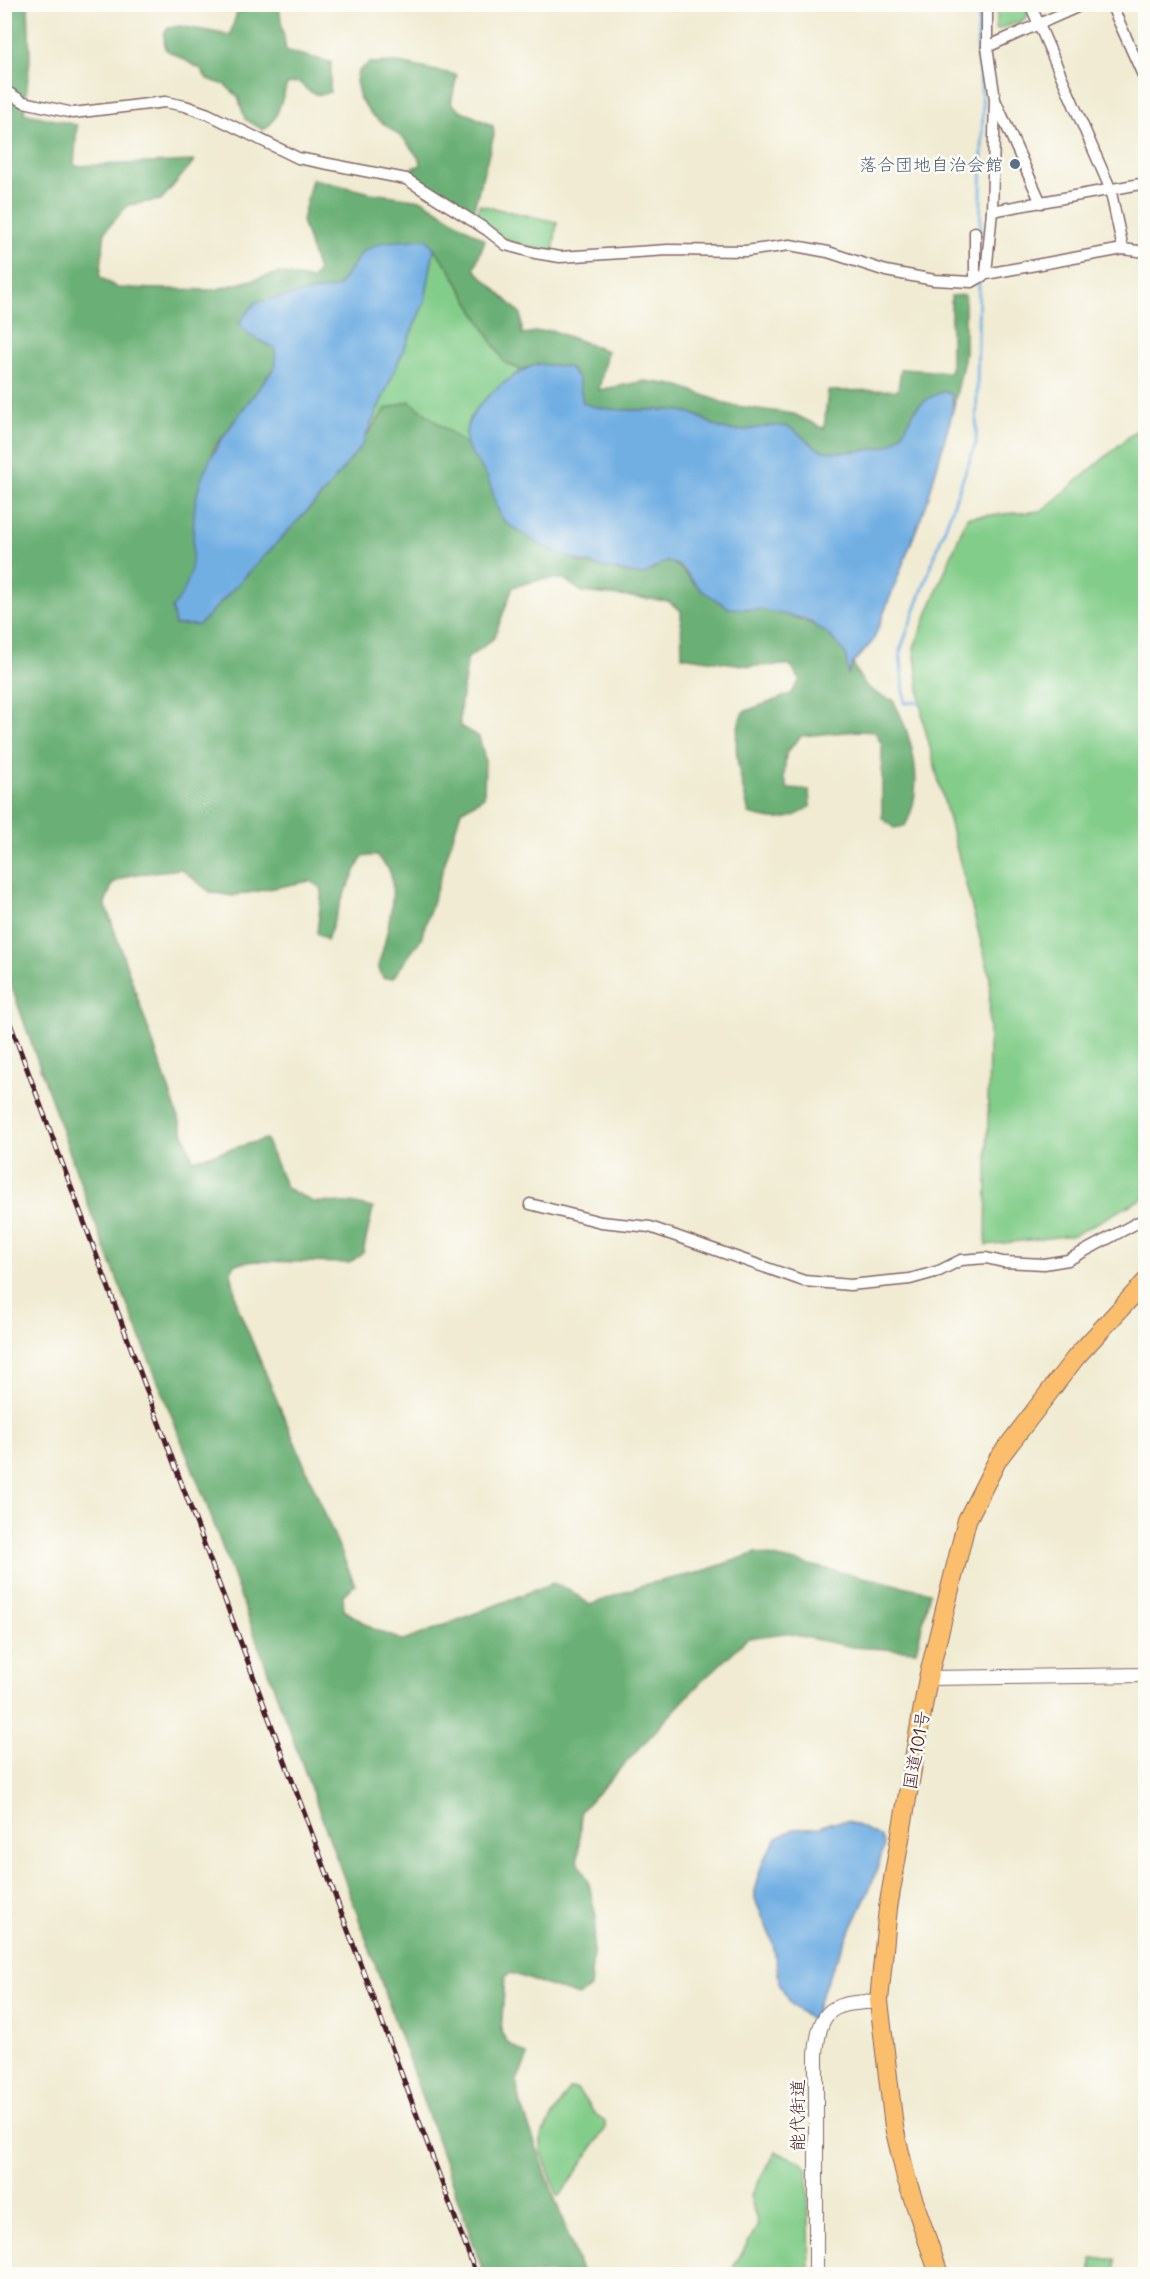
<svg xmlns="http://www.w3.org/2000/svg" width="1150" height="2279" viewBox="0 0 1150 2279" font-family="Delius,'Klee One',sans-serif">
<rect width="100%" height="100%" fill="#fdfcf7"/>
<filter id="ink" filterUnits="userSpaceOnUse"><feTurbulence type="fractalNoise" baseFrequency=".0167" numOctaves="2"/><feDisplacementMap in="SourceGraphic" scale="12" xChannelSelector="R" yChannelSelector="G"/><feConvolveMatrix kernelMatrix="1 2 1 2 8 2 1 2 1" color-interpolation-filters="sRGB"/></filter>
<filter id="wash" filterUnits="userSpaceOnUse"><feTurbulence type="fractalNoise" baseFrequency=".008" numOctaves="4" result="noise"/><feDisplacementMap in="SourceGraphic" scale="24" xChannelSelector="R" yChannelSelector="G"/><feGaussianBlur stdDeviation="1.35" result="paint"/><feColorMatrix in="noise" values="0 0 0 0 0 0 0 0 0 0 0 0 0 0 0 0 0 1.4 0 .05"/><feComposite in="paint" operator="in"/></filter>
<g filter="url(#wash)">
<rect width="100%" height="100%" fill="#f0ebd2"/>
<g fill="#83cd8a" stroke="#66765a" stroke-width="1.5">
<path d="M998,5H1026L1028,15L1022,21L996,30Z"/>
<path d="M479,205L557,222L553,253L509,241L476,218Z"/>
<path d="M434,248L449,268L504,362L521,370C504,385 477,400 468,423C465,429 467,440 468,446L409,401L362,445L425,301Z"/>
<path d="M1145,423V1197L1074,1235L986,1245L990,976L923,721L914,647L967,517L1042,511Z"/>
<path d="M569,2089H577L594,2113L605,2121V2129L560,2196L556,2192L541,2150V2136Z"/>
<path d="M776,2152L799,2161L808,2169L810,2274H734L733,2268L758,2225L750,2196Z"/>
<rect x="1091" y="2259" width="24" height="15"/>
</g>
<g fill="#6ab076" stroke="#5a6850" stroke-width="1.5">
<path d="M4,5H28L30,59L24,113L77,125L74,166L194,161L161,200L128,205L105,231L100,277L117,288L162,289L214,290L279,273L312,280L318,271L302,221L312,179L371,193L422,200L485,240L474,269L521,314L522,334L551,330L607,351L599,390L645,381L680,386L729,405L794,414L824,429L828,391L898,390L901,369L951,372V296L965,295V355L953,410L952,395L946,391C901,404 915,431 889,445C877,451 834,454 821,450C808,445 797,428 783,426C765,424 746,433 728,430C712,428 702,415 687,412C652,406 617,416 583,403L578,378L538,364L521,370L504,362L449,268L427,239L363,251L338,287L313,294L250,336L275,348L276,365L214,448L194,524V565L183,595L172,608L175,625H199L323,494L386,409L409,401L468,446L485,471L503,520L581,563L643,575L666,560C688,569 690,585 705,592C745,609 826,612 846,654C848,659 848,667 849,673L853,663C861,684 871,694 893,700C913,737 926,787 905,826L894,828L882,818V745L875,732L857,731L801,736L786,753L784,777L788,789L809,790L810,807C787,823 775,821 749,814C742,781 728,744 743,712L791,694L800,680L790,665L750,666L682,656L681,611L668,601L582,592L564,579H543L513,587L494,638L467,659C466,681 458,704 460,726L479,737L485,759L484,797L461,811L421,939L393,978H383L378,966C385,945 399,889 389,870C386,865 380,860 377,855L362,857L342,899L327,940L317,933L322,889L310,881L232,896L210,892L181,869L130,875L113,883L105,903L193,1160L266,1139L286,1188L313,1202L351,1203L373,1208L363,1253L349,1263L256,1261L234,1264L231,1272L238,1308L355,1585L343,1595L344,1610L373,1629L404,1641L553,1583L570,1590L590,1605L643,1585L697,1573L756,1553L930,1592L916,1651L853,1647L785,1633L748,1638L699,1684L581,1811L578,1860L589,1884L596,1917L590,1989L578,1996L511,1973L505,1976L501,2032L507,2042L528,2056L517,2081L518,2096L582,2274H484L358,1916L205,1500L91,1213L5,968Z"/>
<path d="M270,5L279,7L286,51L331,62L330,92C317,98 308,92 299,82L287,84C282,98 277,123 263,130L245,119L238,97L225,85L207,79L201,69L165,49L164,34L168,28L180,26L230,35L239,6Z"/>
<path d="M394,62L457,75L451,103L458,109L493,126L494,135L473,211L465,212L413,177V167L420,166L421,161L405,140L372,115L360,99L356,81L358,72L369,63Z"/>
</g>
<g fill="#71afe3" stroke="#5e6787" stroke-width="1.5">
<path d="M427,239L434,248L425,301L362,445L323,494L199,625H175L172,608C203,572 188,540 196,499C205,449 248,406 276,365L275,348L250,336L239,323L256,302L338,287L363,251L384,242Z"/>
<path d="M538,364L569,367L578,378L583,403C617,416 652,406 687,412C701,415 712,428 728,430C746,433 765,424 783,426C796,427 808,445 821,450C834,454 877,451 889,445C915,431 902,404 946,391L952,395L953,410L927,502L873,641L853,663L848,674L846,654L829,635L806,619L762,610L729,608L702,591L680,566L666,561L643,575C600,568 560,559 523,534C518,530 509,526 504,521C496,512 493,490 488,479C483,467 473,459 468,448C454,414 511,373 538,364Z"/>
<path d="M848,1821L881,1837L884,1845C869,1908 828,1960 813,2022L792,2005L780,1986L773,1943L755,1899V1887L763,1861L777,1838L794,1829L820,1827L832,1822Z"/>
</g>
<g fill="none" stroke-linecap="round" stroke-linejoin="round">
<g stroke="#71afe3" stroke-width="3">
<path d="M980,238L983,106L977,52L980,4"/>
<path d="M920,702L905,703L900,651L976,443L979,281"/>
</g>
</g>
</g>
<g filter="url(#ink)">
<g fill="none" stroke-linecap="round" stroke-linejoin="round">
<g stroke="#846665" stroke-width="13">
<g id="minor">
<path d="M1030,4L1110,188L1123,249"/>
<path d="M1111,4L1146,82"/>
<path d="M987,47L1084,4"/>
<path d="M4,90L24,102L73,113L165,102L185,106L208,114L298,158L406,179L487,230L506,245L535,253L560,257L668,250L746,251L790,245L828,252L886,271L934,280L972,282L986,274L1123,249L1146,252"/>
<path d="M996,102L1041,203"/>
<path d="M992,211L1146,183"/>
<path d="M986,274L992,211L995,99L987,47V4"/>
<path d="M975,279V232"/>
<path d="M530,1204L601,1222L650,1227L804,1281L850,1285L910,1279L939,1271L961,1260L986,1258L1003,1262L1044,1264L1068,1260L1146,1218"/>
</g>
</g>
<g stroke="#846665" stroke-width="16">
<g id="tertiary">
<path d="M928,1678L1146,1675"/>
<path d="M816,2274V2054C820,2005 833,2004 879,2001"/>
</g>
</g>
<g stroke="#846665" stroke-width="20">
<path id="trunk" d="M939,2274L906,2178L894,2127L879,2001L888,1908L928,1678L967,1520L998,1459L1076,1357L1146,1281"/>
</g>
<use href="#minor" stroke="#fff" stroke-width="10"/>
<use href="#tertiary" stroke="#fff" stroke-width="14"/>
<use href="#trunk" stroke="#fabe6d" stroke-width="18"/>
<g stroke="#4a1f2b" stroke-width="5">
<path id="rail" d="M4,1007L476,2274"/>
</g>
<use href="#rail" stroke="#fdfcf7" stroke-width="3" stroke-dasharray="9" stroke-linecap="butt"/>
</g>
</g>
<circle fill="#5c6f8a" stroke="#fdfcf7" stroke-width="2" cx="1015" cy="164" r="6"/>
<g text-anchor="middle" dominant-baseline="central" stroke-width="5" stroke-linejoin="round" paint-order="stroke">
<g font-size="18" fill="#4e5e75" stroke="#fdfcf7" text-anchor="end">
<text x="1003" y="164">落合団地自治会館</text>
</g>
<g font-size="18" fill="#4a1f2b" stroke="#fdfcf7">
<text transform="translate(916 1750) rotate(-80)">国道101号</text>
<text transform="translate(797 2115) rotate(-90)">能代街道</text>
</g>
</g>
<rect width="1150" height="2279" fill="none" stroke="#fdfcf7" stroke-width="24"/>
</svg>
